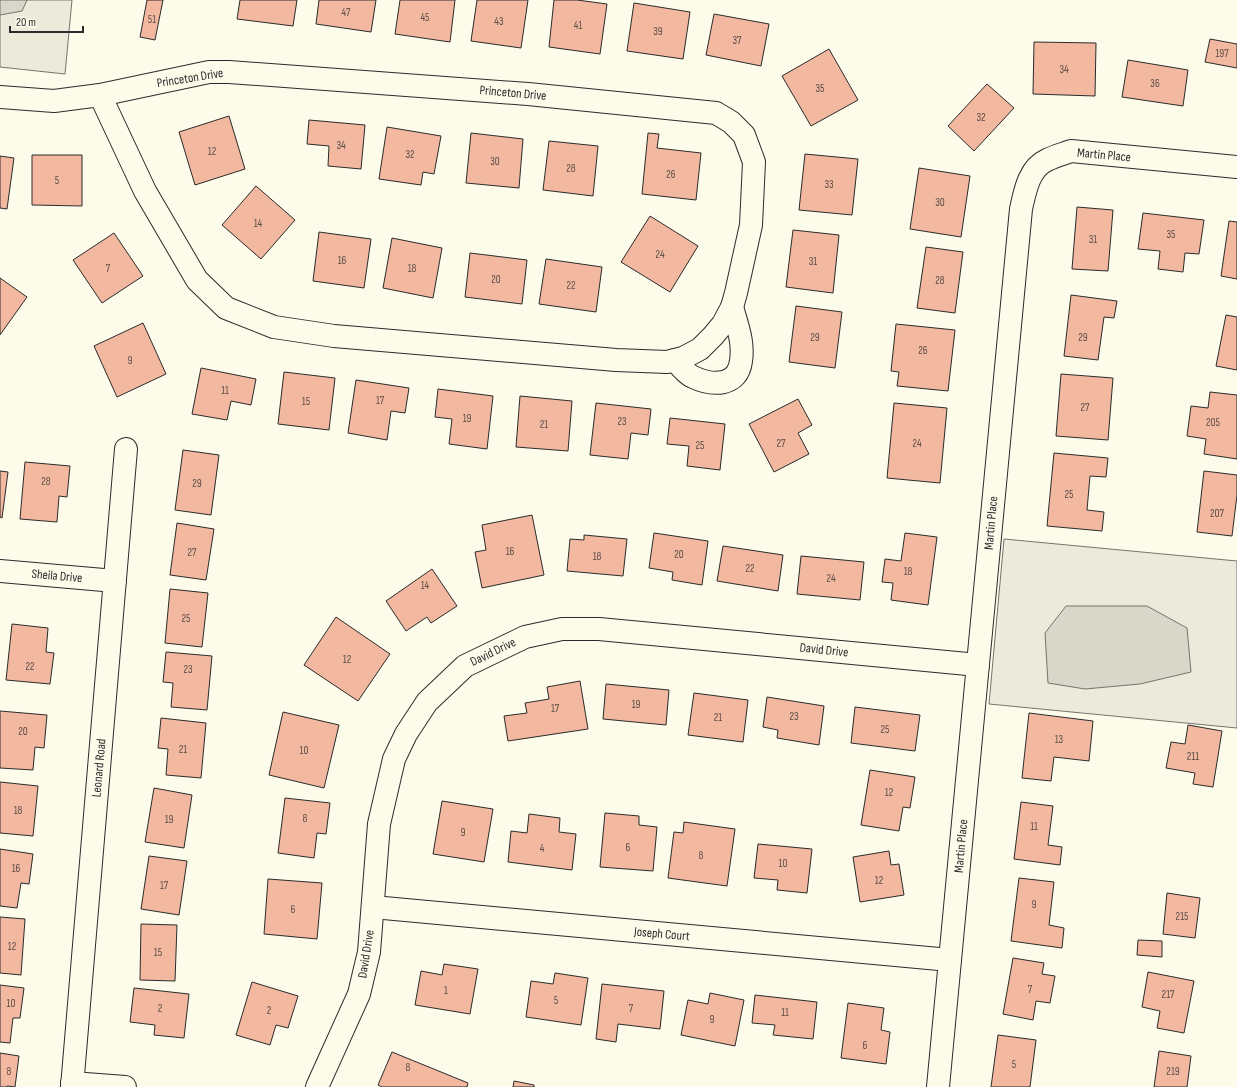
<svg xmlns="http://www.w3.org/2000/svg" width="1237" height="1087" viewBox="0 0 1237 1087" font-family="'Sofia Sans Condensed',sans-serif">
<rect width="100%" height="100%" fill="#fdfbea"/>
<g fill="#ecebdb" stroke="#74746e">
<path d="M0,0H72L65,74L0,67Z"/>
<path d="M1004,539L1237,561V728L989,704Z"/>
</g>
<g fill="#d8d7c9" stroke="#74746e">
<path d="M0,0H27L22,11L0,15Z"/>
<path d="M1066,606H1147L1187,628L1191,672L1140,684L1085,689L1048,683L1045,633Z"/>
</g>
<g fill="#f2b8a0" stroke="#2b2b2b">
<path d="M147,0H163L155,40L140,37Z"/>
<path d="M240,0H297L293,26L237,19Z"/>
<path d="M319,0H376L371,32L316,24Z"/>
<path d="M400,0H455L450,42L395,34Z"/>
<path d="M477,0H528L521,48L471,41Z"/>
<path d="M554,0H577L607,4L600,54L549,47Z"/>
<path d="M634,3L690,12L683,59L627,51Z"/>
<path d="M714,14L769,24L761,66L706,55Z"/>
<path d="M1210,39L1237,44V68L1205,62Z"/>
<path d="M1034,42L1096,43L1095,96L1033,94Z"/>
<path d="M829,49L858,100L811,126L782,76Z"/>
<path d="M1128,60L1188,70L1183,106L1122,97Z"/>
<path d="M987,84L1014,108L974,151L948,126Z"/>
<path d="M229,116L245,169L195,185L179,132Z"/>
<path d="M309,120L365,125L361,169L328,166L329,146L307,144Z"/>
<path d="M387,127L441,136L434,174L423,172L421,185L379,179Z"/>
<path d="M471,133L523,139L519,188L466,183Z"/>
<path d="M648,133L659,134L657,148L701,153L696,200L642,194Z"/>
<path d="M549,141L598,146L593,196L543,190Z"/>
<path d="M805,154L858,159L852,215L799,210Z"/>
<path d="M32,155H82V206L32,205Z"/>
<path d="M0,156L14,158L7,209L0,208Z"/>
<path d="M919,168L970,176L961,237L910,229Z"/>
<path d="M256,186L295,220L261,259L222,225Z"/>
<path d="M1077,207L1113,210L1108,271L1072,269Z"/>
<path d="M1143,213L1204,220L1199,254L1185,253L1183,272L1158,269L1160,251L1138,249Z"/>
<path d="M650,216L698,246L670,292L621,262Z"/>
<path d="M1229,221L1237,222V279L1221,276Z"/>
<path d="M793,230L839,235L833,293L786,287Z"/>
<path d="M319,232L371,239L364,288L313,281Z"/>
<path d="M114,233L143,276L102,303L73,260Z"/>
<path d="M392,238L442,248L433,298L383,288Z"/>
<path d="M926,247L963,252L955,313L917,308Z"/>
<path d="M470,253L527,260L522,304L465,297Z"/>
<path d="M546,259L602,267L596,312L539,304Z"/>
<path d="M0,278L27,297L0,335Z"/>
<path d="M1071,295L1117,301L1114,318L1104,317L1098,360L1064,356Z"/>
<path d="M796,306L842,312L835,368L789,362Z"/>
<path d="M1226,315L1237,317V370L1216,366Z"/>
<path d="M143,323L166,374L117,397L94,346Z"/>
<path d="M896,324L955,330L948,391L897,386L899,372L891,371Z"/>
<path d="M201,368L256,379L251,405L231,401L227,420L192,414Z"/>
<path d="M284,372L335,378L329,430L278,424Z"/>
<path d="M1061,374L1113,378L1108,440L1056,436Z"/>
<path d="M356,380L409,388L405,413L391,411L387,440L348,433Z"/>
<path d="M438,389L493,396L487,449L449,444L452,419L435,417Z"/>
<path d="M1210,392L1237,395V459L1204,454L1206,439L1187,436L1191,406L1208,408Z"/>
<path d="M520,396L572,401L568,451L516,447Z"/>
<path d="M798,399L812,425L798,433L809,454L774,472L749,424Z"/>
<path d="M596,403L651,409L648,435L631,433L628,459L590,455Z"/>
<path d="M894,403L947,408L940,483L887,478Z"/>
<path d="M670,418L725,424L720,470L687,466L689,446L667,444Z"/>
<path d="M183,450L219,455L211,515L175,510Z"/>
<path d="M1054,453L1108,458L1106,477L1090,476L1087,510L1104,512L1102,531L1047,526Z"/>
<path d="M25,462L70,466L67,497L59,496L57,522L20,519Z"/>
<path d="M0,471L8,472L2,518L0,517Z"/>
<path d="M1204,471L1237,475V495L1232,536L1197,532Z"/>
<path d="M532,515L544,575L482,588L475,552L486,550L482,525Z"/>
<path d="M177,523L214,529L206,580L170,575Z"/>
<path d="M654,533L708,541L702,585L672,580L673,572L649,568Z"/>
<path d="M905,533L937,537L928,605L891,600L893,583L882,582L885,559L901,561Z"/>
<path d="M584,535L627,539L623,576L567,571L570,539L584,540Z"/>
<path d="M723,546L783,555L778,591L717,581Z"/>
<path d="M801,556L864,562L860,600L797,594Z"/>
<path d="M432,569L457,606L431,623L427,617L406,631L386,601Z"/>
<path d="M170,589L208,593L202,647L165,643Z"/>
<path d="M336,617L390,654L358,701L304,665Z"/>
<path d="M12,624L48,628L46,652L54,653L50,684L6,680Z"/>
<path d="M166,652L212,656L207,710L171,707L173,683L163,682Z"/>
<path d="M580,681L588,729L508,741L504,716L527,713L525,703L549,699L547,687Z"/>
<path d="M606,684L669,690L666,725L603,719Z"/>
<path d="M694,693L748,700L743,742L688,735Z"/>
<path d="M767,697L824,706L819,745L777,738L778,730L763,727Z"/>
<path d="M855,707L920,715L915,751L851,743Z"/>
<path d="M0,711L47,715L44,748L35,747L33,770L0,768Z"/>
<path d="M283,712L339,725L324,788L269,775Z"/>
<path d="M1029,713L1093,721L1089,761L1054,757L1051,781L1022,778Z"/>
<path d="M161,718L206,723L201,778L166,775L168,749L158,748Z"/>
<path d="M1188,725L1222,731L1213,787L1193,784L1195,773L1166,768L1171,742L1185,744Z"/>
<path d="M870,770L915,777L910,808L903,807L899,831L861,825Z"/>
<path d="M0,782L38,786L33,836L0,833Z"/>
<path d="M154,788L192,795L184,848L145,842Z"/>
<path d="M285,798L330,803L326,834L317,833L314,858L278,853Z"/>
<path d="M442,801L493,809L484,862L433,854Z"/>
<path d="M1021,802L1053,806L1048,845L1062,847L1060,865L1014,859Z"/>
<path d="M605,813L639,816V825L657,827L653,871L600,867Z"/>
<path d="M529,814L560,818L559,832L576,834L572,870L508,862L511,831L527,833Z"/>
<path d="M684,822L735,829L727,886L668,878L674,832L683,833Z"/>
<path d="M758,844L812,849L807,893L777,890L778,880L754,878Z"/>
<path d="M0,849L33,854L29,884L21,883L17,908L0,906Z"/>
<path d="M889,851L891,865L899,864L904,895L860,902L853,857Z"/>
<path d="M149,856L187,861L179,915L141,909Z"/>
<path d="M1019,878L1054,882L1049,925L1064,928L1062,948L1011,941Z"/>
<path d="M268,879L322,883L317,939L264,934Z"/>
<path d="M1167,893L1200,898L1195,938L1163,934Z"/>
<path d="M0,917L25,919L21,975L0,973Z"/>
<path d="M141,924L177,925L175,981L140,980Z"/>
<path d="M1138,940L1162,941V957L1137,955Z"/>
<path d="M1013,958L1044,963L1042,974L1055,976L1050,1003L1036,1001L1033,1020L1003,1014Z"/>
<path d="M444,964L478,969L470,1014L415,1005L421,971L442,975Z"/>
<path d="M1148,972L1194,981L1184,1033L1157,1028L1160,1011L1142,1007Z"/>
<path d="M555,973L588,978L581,1025L526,1017L531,981L553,984Z"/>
<path d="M252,982L298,996L288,1028L276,1025L270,1045L236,1035Z"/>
<path d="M602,984L664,991L660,1029L618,1024L616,1042L596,1039Z"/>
<path d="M0,985L24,988L20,1018H13L10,1043L0,1042Z"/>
<path d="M134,988L189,994L184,1038L154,1035L155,1025L130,1022Z"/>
<path d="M710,993L744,1000L735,1046L681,1035L688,1000L708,1004Z"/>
<path d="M755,995L817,1002L813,1039L773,1035L775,1025L752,1023Z"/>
<path d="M848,1003L884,1008L881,1030L890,1032L886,1064L841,1058Z"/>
<path d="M998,1035L1036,1040L1030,1087H991Z"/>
<path d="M1159,1051L1191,1056L1187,1087H1154Z"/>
<path d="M392,1052L468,1083L467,1087H382L378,1085Z"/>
<path d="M0,1053L19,1056L15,1087L7,1086V1087H0Z"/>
<path d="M514,1081L534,1085V1087H513Z"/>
</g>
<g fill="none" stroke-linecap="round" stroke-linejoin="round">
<g stroke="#2b2b2b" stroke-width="24">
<g id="minor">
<path d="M0,97L54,101L100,95L209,72H229L528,94L716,113L731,122L744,135L754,162L751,225L736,293L732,307L723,324L713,336L700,349L683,358L667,362L616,360L334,336L274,327L226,308L197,280L145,191L100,95"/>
<path d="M675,360C680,366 686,374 693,377C712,386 738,387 741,361C744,342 737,325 732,307"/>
<path d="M0,571L115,581"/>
<path d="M373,907L950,960"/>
<path d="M72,1083L125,1087"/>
<path d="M72,1087L126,449"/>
<path d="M317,1087L359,994L369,952L379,824L394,759L406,734L427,702L465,666L525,637L562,629H599L978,665"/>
<path d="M938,1087L1021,209C1025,191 1029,168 1047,160C1055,156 1063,154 1071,151L1237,167"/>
</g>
</g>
<use href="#minor" stroke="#fdfbea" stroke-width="22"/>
</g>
<g text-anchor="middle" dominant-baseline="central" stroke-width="3" stroke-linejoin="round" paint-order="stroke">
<g font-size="11" fill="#5d4e48">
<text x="346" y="12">47</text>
<text x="425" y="17">45</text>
<text x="152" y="19">51</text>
<text x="499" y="21">43</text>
<text x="578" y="25">41</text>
<text x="658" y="31">39</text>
<text x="737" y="40">37</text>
<text x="1222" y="53">197</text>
<text x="1064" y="69">34</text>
<text x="1155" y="83">36</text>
<text x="820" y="88">35</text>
<text x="981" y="117">32</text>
<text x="341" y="145">34</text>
<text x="212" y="151">12</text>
<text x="410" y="154">32</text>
<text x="495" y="161">30</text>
<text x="571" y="168">28</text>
<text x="671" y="174">26</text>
<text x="57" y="180">5</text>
<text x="829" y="184">33</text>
<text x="940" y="202">30</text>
<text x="258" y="223">14</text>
<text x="1171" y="234">35</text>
<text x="1093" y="239">31</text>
<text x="660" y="254">24</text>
<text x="342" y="260">16</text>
<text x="813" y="261">31</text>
<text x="108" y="268">7</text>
<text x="412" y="268">18</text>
<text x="496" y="279">20</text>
<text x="940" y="280">28</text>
<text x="571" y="285">22</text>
<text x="815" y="337">29</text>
<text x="1083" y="337">29</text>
<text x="923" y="350">26</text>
<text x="130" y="360">9</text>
<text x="225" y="390">11</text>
<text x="380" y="400">17</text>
<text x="306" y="401">15</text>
<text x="1085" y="407">27</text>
<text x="467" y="418">19</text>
<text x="622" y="421">23</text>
<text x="1213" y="422">205</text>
<text x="544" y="424">21</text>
<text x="781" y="443">27</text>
<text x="917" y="443">24</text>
<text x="700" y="445">25</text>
<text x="46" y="481">28</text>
<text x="197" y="483">29</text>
<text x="1069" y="494">25</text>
<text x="1217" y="513">207</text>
<text x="510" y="551">16</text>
<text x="192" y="552">27</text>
<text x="679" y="554">20</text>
<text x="597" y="556">18</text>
<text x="750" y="568">22</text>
<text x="908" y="571">18</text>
<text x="831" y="578">24</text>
<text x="425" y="585">14</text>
<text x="186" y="618">25</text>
<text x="347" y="659">12</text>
<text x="30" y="666">22</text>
<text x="188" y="669">23</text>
<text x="636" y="704">19</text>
<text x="555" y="708">17</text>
<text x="794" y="716">23</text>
<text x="718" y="717">21</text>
<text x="885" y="729">25</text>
<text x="23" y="731">20</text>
<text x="1059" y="739">13</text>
<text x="183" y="749">21</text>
<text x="304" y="750">10</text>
<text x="1193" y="756">211</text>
<text x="889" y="792">12</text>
<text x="18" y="810">18</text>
<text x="305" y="818">8</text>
<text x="169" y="819">19</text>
<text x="1034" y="826">11</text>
<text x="463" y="832">9</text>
<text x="628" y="847">6</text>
<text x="542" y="848">4</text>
<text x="701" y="855">8</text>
<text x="783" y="863">10</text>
<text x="16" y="868">16</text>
<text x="879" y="880">12</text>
<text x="164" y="885">17</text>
<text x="1034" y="904">9</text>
<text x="293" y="909">6</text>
<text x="1182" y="916">215</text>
<text x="12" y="946">12</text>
<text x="158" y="952">15</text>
<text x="1030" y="989">7</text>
<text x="446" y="990">1</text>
<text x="1168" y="994">217</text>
<text x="556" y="1000">5</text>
<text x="11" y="1003">10</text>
<text x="160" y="1008">2</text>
<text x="631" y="1008">7</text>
<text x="269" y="1010">2</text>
<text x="785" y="1012">11</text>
<text x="712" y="1019">9</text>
<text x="865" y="1045">6</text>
<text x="1014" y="1064">5</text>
<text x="408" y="1067">8</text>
<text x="9" y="1071">8</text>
<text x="1173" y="1071">219</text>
</g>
<g font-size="13" fill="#2b2b2b" stroke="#fdfbea">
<text transform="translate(190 78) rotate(-9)">Princeton Drive</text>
<text transform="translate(513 93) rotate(5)">Princeton Drive</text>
<text transform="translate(1104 155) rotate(5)">Martin Place</text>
<text transform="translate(991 523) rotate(-85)">Martin Place</text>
<text transform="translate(57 576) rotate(5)">Sheila Drive</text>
<text transform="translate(824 650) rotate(6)">David Drive</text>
<text transform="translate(493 652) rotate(-26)">David Drive</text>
<text transform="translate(99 768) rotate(-85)">Leonard Road</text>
<text transform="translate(961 846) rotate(-85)">Martin Place</text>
<text transform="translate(662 934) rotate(5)">Joseph Court</text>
<text transform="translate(366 954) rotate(-81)">David Drive</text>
</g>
</g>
<path d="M10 26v6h73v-6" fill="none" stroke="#2b2b2b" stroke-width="2"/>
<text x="16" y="26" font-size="12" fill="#2b2b2b" stroke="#fdfbea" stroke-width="3" paint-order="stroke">20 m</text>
</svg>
